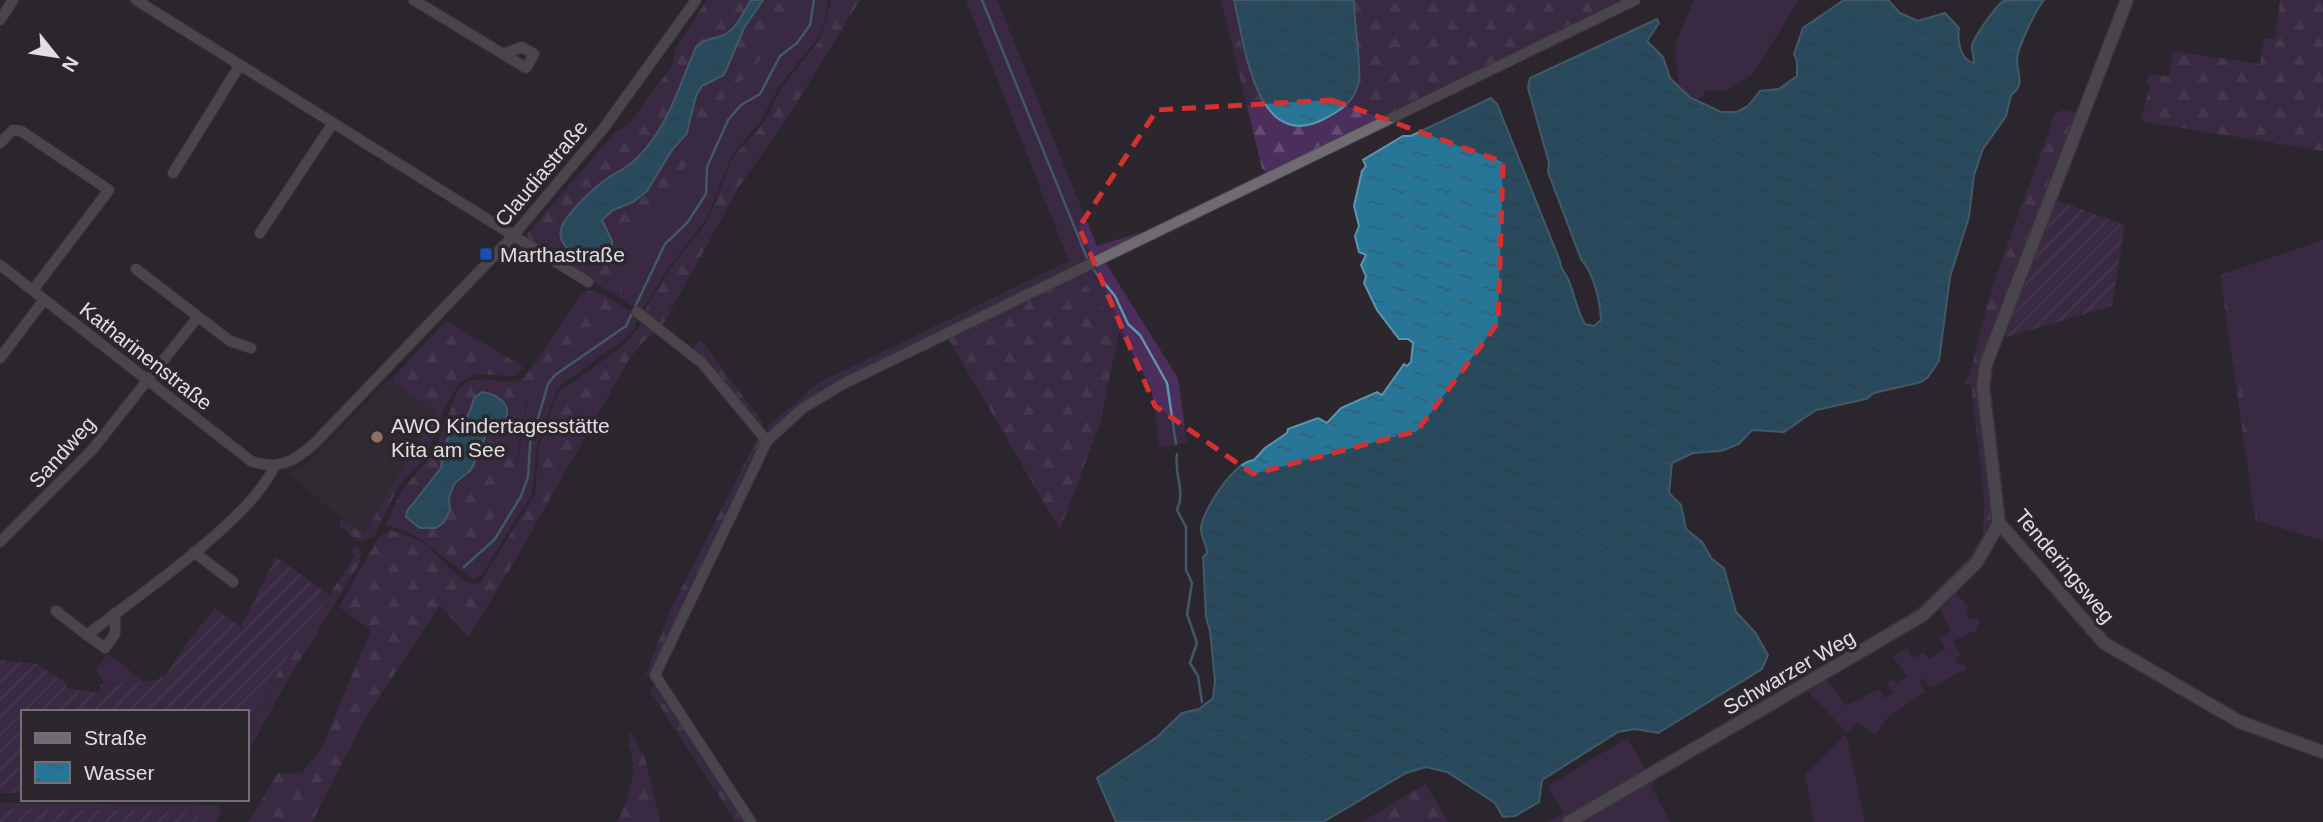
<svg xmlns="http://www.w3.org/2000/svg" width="2323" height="822" viewBox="0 0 2323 822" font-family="Helvetica,sans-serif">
<defs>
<pattern id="forest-firs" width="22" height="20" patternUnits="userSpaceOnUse" patternTransform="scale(1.75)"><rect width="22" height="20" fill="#4b2e5b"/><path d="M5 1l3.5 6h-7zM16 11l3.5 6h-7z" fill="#654c72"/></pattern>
<pattern id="garden-furrows" width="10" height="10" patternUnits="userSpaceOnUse" patternTransform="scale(1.75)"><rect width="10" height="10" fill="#4b2e5b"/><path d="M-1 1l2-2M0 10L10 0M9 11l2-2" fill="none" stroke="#654c72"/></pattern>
<pattern id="water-ripples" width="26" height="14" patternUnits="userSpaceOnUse" patternTransform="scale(1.75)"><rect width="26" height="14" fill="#277698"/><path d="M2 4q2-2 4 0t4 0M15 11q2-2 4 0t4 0" fill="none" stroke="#345f72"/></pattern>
</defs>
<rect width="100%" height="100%" fill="#2b272d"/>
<path fill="#37313b" d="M387,380L435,412L364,534L342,520L290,473L310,462Z"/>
<g fill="#4b2e5b">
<path d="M801,0H828L824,23L817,39L780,85L761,121L732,155L706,219L667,270L641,311L623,300L620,269L629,245L691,159L716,110L728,93L752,71L776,36L785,32Z"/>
<path d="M966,0H997L1097,246L1165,225L832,385L776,430L768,431V426L818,383L1069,261Z"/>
<path d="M1694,0H1799L1752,75L1727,90L1706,91L1698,101L1679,87L1675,45Z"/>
<path d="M2323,240V541L2258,521L2260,506L2226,273Z"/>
<path d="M1105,262L1178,378L1187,442L1160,448L1151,387L1119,331L1079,275Z"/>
<path d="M622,306L638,316L635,328L626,338L557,388L537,446L532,494L482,574L474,580L456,566L498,513L515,478L529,391L544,368L584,343L619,313Z"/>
<path d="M1984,501L1987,522L1991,523C1970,596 1868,641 1807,678L1804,677L1915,610L1970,556L1983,535Z"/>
<path d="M1956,593L1970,609L1965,612L1970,620L1976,617L1979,620L1977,630L1953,641L1960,655L1955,657L1959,666L1964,664L1966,669L1930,688L1924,678L1919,681L1925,692L1887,718L1875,735L1858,722L1847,733L1808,691L1827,680L1846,706L1879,689L1884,698L1893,693L1887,683L1893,679L1896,683L1908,676L1892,656L1907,648L1913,658L1924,652L1929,659L1946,649L1939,637L1951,631L1940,609Z"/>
<path d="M108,654L143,681L105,684L96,669Z"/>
<path d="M279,679L286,683L247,754V731Z"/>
<path d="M1846,734L1865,822H1814L1805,775Z"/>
<path d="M1627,738L1647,772L1560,822H1548L1564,813L1548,786Z"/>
<path d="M1651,778L1655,783L1651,786L1670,822H1575Z"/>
<path d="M0,803L218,805L221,810L216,822H198L200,812L0,808Z"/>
</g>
<g fill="url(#forest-firs)" fill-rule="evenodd">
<path d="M707,0H751C744,11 738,26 727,33C715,40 706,37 696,47L661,130L634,161L594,189L567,218L561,239C570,254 585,255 602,259L611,251L612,241L602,220C614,206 634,206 647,192C658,180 662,162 672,150C676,144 682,140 686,134C702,111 683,89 720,79L744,28L763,0H801L785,32L776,36L752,71L728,93L716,110L691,159L629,245L620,269L623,300L529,241L527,234L616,131L628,125L673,64L676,48Z"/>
<path d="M831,0H860L786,120L739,187L662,326L643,313L671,267L707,222L733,157L763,124L782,87L819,41Z"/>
<path d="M1221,0H1234L1240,39L1257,92L1286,123L1296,126L1313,125L1335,113L1359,77L1354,0H1621L1267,174L1262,168Z"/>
<path d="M2280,0H2323V151L2141,121L2150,85L2147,84L2149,74L2169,76L2173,51L2260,64L2264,38L2275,39Z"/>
<path d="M2063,110L2078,113L1987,344L1993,516L1991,523H1987L1971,384L1963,385L1970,373L1992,287L2055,114Z"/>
<path d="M2226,273L2260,507L2256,524L2220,275Z"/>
<path d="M1079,275L1119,331L1100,424L1060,530L948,338Z"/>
<path d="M587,291H596L622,306L619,313L584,343L544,368L529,391L520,434L515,478L498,513L456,566C432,551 415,528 385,526L402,490L433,454L459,388C478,369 502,389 524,378L581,295ZM474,398L491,432L486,435C482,445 478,457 472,467C462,484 447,486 450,510L410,504L441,468L449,436L469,414Z"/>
<path d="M641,318L659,330L644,341L630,358L510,569L468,637L440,605L364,720L312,822H248L278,773H302L322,747L371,630L339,607L379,537L391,530C402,534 418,538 427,546C442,559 456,579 475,585L480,583L535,494L539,447L558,392L621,348L642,323Z"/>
<path d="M446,321L523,367L515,376L476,374L459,383L444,409L426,457L398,487L374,536L359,541L340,527V522L342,520L364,534L435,412L390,381Z"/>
<path d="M701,340L763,423L762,427L691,350Z"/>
<path d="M759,435L764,445L652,672L644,679L670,611Z"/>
<path d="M356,545L361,550L360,562L286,683L278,679L247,731V719L355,556L350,552Z"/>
<path d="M654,682L746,822H736L650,691Z"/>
<path d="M630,732L644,755L660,822H618C625,804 634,785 633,766C633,753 626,744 630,732Z"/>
<path d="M1425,784L1449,822H1362Z"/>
</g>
<g fill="url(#garden-furrows)">
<path d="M2056,200L2125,225L2112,306L2003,338Z"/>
<path d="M276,557L329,595L247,719V712H23V793H0V660L37,664L65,682L66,688L101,693L100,685L158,680L161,676L164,678L186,644L215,608L241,627Z"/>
<path d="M0,808L200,812L198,822H0Z"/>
</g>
<g fill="url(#water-ripples)" stroke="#5e95ae" stroke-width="2">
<path d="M751,0H763L744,28L724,75L702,86L696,96L687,133L672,150L647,191L633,202L613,210L602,220L612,241V251C590,268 550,248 563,224C571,210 594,187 608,178C617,172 627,168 635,160C667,130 679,87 696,47C706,37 715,40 727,33C738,26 744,11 751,0Z"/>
<path d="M1234,0H1354C1354,19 1361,66 1359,81C1355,101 1342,110 1324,119C1255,155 1244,41 1234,0Z"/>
<path d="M1844,0H1888L1900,13L1918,21L1945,13L1959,28C1957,41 1960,60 1974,63C1974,58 1972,51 1972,46C1973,38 1997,4 2004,1C2014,0 2033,0 2044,0C2036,9 2017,49 2017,60C2017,74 2026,85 2011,95L2006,116L1983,149L1974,175L1969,217L1950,277L1939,361L1928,377L1921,382L1874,393L1866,399L1816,410L1784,432L1752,430L1739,444L1721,451L1693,453L1672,463L1669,493L1681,505L1686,529L1702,542L1712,559L1724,568L1736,612L1755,632L1768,655L1762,669L1658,733L1635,729L1618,732L1542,780L1539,802L1515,816L1503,817L1495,803L1447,772L1426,767L1406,773L1323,822H1116L1097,778L1157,737L1182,713L1199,709L1213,698L1215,681L1210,631L1206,617L1203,557L1207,553C1207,544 1200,537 1201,527C1204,508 1234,462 1254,460L1265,448L1287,433L1288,429L1318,418L1327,423L1341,408L1377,392L1382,395L1404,364L1407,366L1411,362L1413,343L1408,339H1399L1377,310L1364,283L1366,276L1361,265L1366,255L1359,252L1355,236L1359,226L1354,206L1362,171L1366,166L1363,160L1403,136H1411L1491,98L1497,104L1560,261C1561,271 1566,273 1569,281C1575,296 1577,311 1585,324L1594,326L1601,320C1600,301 1594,274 1581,259L1548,172L1549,163L1528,88L1530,78L1657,19L1659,23L1647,41L1663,57L1670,78L1679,87L1691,98L1721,112H1737L1748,106L1760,91L1779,89L1797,76V61L1794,54L1803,28Z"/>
<path d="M482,392C497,394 511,403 506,419L486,435L471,470L455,483L449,497L450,510L444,522L436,528H420L406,517L407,511L441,468L443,449L449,436L469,414L474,398Z"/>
</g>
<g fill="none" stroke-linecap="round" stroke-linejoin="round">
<g stroke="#5e95ae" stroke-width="2.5">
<path d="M982,0L1087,258"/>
<path d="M1092,268L1115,296L1128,324L1140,335L1167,383L1176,444"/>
<path d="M1177,454C1174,479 1186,489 1177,510L1186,527V570L1192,583L1187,614L1197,643L1190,663L1198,676L1202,702"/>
<path d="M464,567L495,539L521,496L528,477L531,431L536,425L548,384L555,375L626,326L665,244L687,223L706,194L707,167L728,120L741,105L760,94L780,56L797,43L810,25L814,0"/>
</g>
<g stroke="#48464a" stroke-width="12">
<g id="minor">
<path d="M136,0L588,282"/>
<path d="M414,0L526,68L534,54L522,47L503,54"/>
<path d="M0,20L13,0"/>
<path d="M0,143L13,130L21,131L109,190L33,290"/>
<path d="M173,173L240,65"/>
<path d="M260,233L333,123"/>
<path d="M0,265L251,461C278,471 295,461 315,443L513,236L603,129L696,0"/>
<path d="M136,269L230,341L251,348"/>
<path d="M637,312L702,363L767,441"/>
<path d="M0,358L44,300"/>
<path d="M0,542L92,450L197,318"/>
<path d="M194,552L233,582"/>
<path d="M56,611L87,635C136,597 250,520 274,467"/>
<path d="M87,635L105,648L115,634V613"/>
<path d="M751,822L655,675L767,441L803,408L845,383L1635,0"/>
</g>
</g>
<g stroke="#48464a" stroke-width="15">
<g id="tertiary">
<path d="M2127,0L1986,364L1983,386L1999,523L2104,643L2240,722L2323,752"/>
<path d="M1569,822L1923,615L1977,562L1999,523"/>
</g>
</g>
<use href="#minor" stroke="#706b72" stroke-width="10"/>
<use href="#tertiary" stroke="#706b72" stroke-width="12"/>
</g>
<path d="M0 0H2323V822H0ZM1332,100L1503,162L1498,323L1417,431L1253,474L1155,406L1079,227L1157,110Z" fill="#2b272d" fill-opacity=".55" fill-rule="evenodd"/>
<path fill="none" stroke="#d63131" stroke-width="5" stroke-dasharray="14 9" stroke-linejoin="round" d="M1332,100L1503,162L1498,323L1417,431L1253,474L1155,406L1079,227L1157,110Z"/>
<rect fill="#1a4fb4" stroke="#2b272d" stroke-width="2.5" x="479" y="247" width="14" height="14" rx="3.5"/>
<circle fill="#8d6e63" stroke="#2b272d" stroke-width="2.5" cx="377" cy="437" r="7"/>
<g text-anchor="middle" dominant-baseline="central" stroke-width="7" stroke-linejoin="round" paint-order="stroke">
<g font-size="21" fill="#e0dee2" stroke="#2b272d">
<text transform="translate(541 173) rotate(-50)">Claudiastraße</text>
<text transform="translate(146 356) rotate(38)">Katharinenstraße</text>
<text transform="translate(62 452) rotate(-48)">Sandweg</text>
<text transform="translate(2065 566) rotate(50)">Tenderingsweg</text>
<text transform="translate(1789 672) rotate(-30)">Schwarzer Weg</text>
</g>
<g font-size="21" fill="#e0dee2" stroke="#2b272d" text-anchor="start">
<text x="500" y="254">Marthastraße</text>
<text x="391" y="425">AWO Kindertagesstätte<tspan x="391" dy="24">Kita am See</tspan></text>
</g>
</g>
<rect x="21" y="710" width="228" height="91" fill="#2b272d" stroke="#737075" stroke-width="2"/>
<rect x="35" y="733" width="35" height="10" fill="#706b72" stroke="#737075" stroke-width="2"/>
<text x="84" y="745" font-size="21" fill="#e0dee2">Straße</text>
<rect x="35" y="762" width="35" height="21" fill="url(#water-ripples)" stroke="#737075" stroke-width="2"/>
<text x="84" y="780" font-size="21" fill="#e0dee2">Wasser</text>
<g transform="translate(56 56) rotate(120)" stroke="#2b272d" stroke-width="5" paint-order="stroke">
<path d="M0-5L12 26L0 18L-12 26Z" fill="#e0dee2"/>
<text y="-10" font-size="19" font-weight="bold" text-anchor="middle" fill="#e0dee2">N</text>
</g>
</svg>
